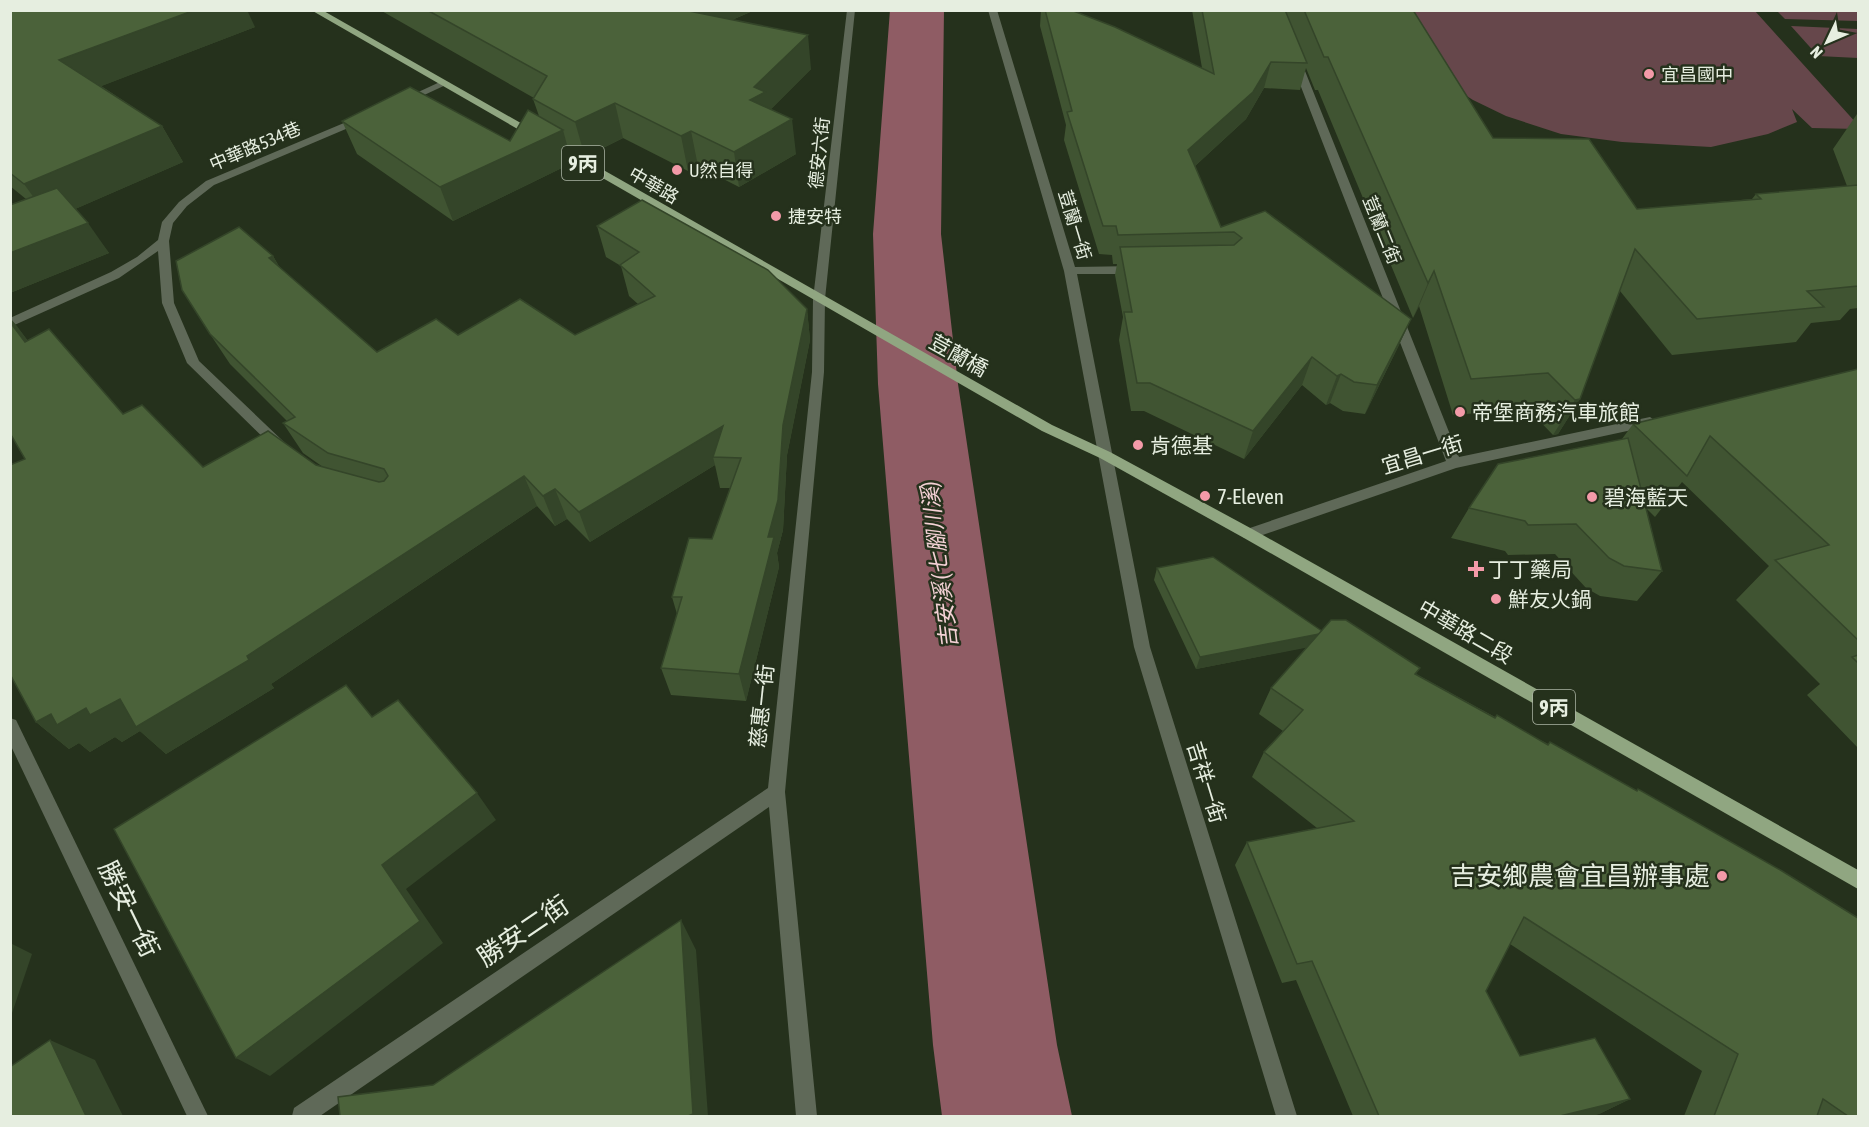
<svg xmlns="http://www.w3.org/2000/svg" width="1869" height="1127" viewBox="0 0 1869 1127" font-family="'Asap Condensed','Noto Sans TC',sans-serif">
<rect width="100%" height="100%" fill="#25311c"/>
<g fill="#66474b">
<path d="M1406,11H1755L1858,125V129L1812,128L1792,109L1797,122L1768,134L1711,147L1622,142L1561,134L1506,116L1473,100L1440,79Z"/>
<path d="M1777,11H1858V21L1785,19Z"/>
<path d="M1791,26L1858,29V58L1818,56Z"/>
</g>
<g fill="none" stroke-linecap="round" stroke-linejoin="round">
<path fill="#8f5c64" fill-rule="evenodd" d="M890,10H944L941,234L958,384L1057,1045L1072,1116H942L933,1045L878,384L873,234Z"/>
<g fill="#5f6958" fill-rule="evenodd">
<path d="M442,81L450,83L407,103L399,101Z"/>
<path d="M363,115L368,118L367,120L214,185L187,206L173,223L169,241L174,303L199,361L285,443L287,446L285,449H275L187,363L162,303L158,251L119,278L10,327V318L111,272L137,257L158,240L162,222L179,202L206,181Z"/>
</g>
<g fill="#5f6958" fill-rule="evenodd">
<path d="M847,10H855L825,299L824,372L785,792L817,1116H796L769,807L320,1116H292L294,1108L768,788L812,372L813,299Z"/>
<path d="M988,10H997L1075,267L1136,266L1142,270L1136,274H1077L1150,647L1297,1116H1276L1134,647L1064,271Z"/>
<path d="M1293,59L1301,61L1459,457L1650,417L1657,422L1655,425L1456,468L1254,538H1244L1242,534L1244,530L1446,461L1291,61Z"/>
<path d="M10,718L16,720L208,1116H187L10,744Z"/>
</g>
<path fill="#90a681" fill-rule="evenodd" d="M311,10H322L1052,425L1110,452L1254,530L1858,870V889L1244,538L1100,458L1042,431Z"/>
</g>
<g fill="#405432">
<path d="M10,10L255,27L101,86L162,126L183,162L75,209L109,253L10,293V205L26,199L10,186Z"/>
<path d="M380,10H755L732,20L811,69L771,109L796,154L739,187L698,166L688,171L623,138L585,157L568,147L572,163L453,221L357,154L342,121L510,141L539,116L533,99L534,98Z"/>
<path d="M1041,10H1071L1202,68L1192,10H1413L1493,138L1637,209L1752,199L1756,194L1847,186L1833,149L1857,114H1858V308L1850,309L1840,320L1811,323L1796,342L1672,355L1620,291L1580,399L1558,434L1553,435L1528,409L1453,415L1419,306L1413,318L1318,90H1315L1306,68L1300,90L1264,88L1246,119L1195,166L1221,227L1265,211L1411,319L1398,347L1365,414L1343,411L1330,403L1326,405L1302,385L1244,459L1144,411H1131L1119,340L1123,317L1115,275L1117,264H1113L1112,255L1099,254L1064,140L1066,125L1040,26Z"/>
<path d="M597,226L807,309L810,340L787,455L783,530L777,553L779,567L746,701L671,695L661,668L677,614L672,597L712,539L730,488H720L715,465L590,542L567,519L555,526L537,506L271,684L274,688L166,754L140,731L122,742L115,737L90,752L79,743L69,749L36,722L25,459L10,433V318L28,341L123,414L203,467L316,465L323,467L303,453L283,423L287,421L230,364L210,334L273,256L280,268L377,352L458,335H575L638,304L629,296L621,266L606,257Z"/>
<path d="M1858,369V748L1807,695L1820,684L1736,600L1769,566L1682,482L1655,517L1646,508L1662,571L1637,601L1600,596L1586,588L1555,554L1508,555L1505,551L1451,538L1469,508L1622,439L1633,424Z"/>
<path d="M1157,568L1420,668L1416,674L1495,717L1548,744L1550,742L1636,791L1638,789L1858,1116H1684L1702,1071L1510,944L1486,991L1520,1056L1630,1099L1599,1114L1589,1116H1353L1296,980L1282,983L1235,865L1247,842L1317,828L1252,777L1264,752L1283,731L1259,714L1271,688L1307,647L1196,669L1154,580Z"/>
</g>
<g fill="#344529">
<path d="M195,10H247L255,27L81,94L59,60Z"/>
<path d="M675,10H755L680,42Z"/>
<path d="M808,35L811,69L768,112L750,100L754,87Z"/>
<path d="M1271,62L1264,88L1246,119L1182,178L1188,150Z"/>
<path d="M615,103L623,138L585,157L575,122Z"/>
<path d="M792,119L796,154L739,187L734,152Z"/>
<path d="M162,126L183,162L50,220L24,184Z"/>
<path d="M563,130L572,163L453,221L440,187Z"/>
<path d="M691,131L698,166L688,171L681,136Z"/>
<path d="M88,223L109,253L10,293V253Z"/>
<path d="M273,256L290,287L269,258Z"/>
<path d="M1434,271L1419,306L1413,318L1428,283Z"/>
<path d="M807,309L810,340L787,455L783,530L777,553L779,567L746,701L739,674L768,537L783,425Z"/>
<path d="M10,318L17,326L51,373L25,342L10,322Z"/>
<path d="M1411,319L1398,347L1365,414L1377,385Z"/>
<path d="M1312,357L1302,385L1244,459L1253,431Z"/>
<path d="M1341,374L1330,403L1326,405L1337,376Z"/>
<path d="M1580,399L1558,434L1553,435L1575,400Z"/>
<path d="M723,426L713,457L715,465L590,542L579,512Z"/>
<path d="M524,476L537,506L271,684L274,688L166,754L140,731L122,742L115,737L90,752L79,743L69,749L36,722L51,714L120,699L247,656Z"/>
<path d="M555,489L567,519L555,526L543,496Z"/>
<path d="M1325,633L1320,645L1196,669L1200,657Z"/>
<path d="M477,793L496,820L406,889L443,943L270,1076L236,1058L382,865Z"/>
<path d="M681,920L696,950L708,1116H688Z"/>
<path d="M10,943L32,954L10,1019Z"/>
<path d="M50,1040L95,1060L123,1116H86Z"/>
<path d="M1630,1099L1599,1114L1589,1116H1560Z"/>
</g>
<g fill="#4b623a" stroke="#344529" stroke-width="1.5">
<path d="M10,10H195L59,60L162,126L24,184L10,173Z"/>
<path d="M427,10H684L808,35L754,87L765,92L750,100L792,119L734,152L691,131L681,136L615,103L575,122L533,99L547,76Z"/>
<path d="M1045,10H1071L1115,27L1214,74L1202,10H1285L1307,63L1271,62L1253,92L1188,150L1221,227L1265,211L1411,319L1377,385L1354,382L1341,374L1337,376L1312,357L1253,431L1150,383H1137L1124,312H1132L1120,247L1234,245L1242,238L1234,232L1118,235L1116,226H1103L1067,112L1072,111Z"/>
<path d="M1304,10H1413L1493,138L1589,139L1637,209L1761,199L1756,194L1858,185V286L1807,291L1824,307L1697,319L1635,249L1580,399L1575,400L1548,373L1471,379L1434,271L1428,283L1328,57H1324Z"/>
<path d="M410,87L510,141L528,110L563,130L440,187L342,121Z"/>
<path d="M57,188L88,223L10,253V205Z"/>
<path d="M642,200L768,270L807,309L783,425L778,500L768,537H774L739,674L661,668L682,597H672L689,538L712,539L741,458L713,457L723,426L579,512L555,489L543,496L524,476L247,656L249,660L136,727L120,699L90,715L86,708L57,725L51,714L36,722L10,674V465L25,459L10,433V322L25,342L49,329L123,414L142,405L203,467L268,431L316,465L379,482L384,481L388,476L384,469L328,453L283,423L295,417L210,334L182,290L176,261L239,227L273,256L269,258L377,352L436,319L458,335L520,299L575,335L655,296L620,265L639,252L597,226Z"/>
<path d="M1858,369V640L1775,560L1829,545L1710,436L1687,476L1633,424Z"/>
<path d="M1628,438L1662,571L1624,566L1609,558L1576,524L1528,525L1525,521L1469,508L1498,464Z"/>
<path d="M1213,557L1322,631L1319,634L1200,657L1157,568Z"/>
<path d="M1331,620H1346L1420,668L1415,674L1495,718L1497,715L1548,745L1550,742L1637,791L1638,789L1782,871L1858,918V1116H1848L1823,1099L1817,1116H1714L1738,1054L1524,917L1486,991L1520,1056L1595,1038L1630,1099L1560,1116H1379L1312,961L1297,964L1247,842L1354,821L1264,752L1303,710L1271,688Z"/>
<path d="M1858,655V663L1852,657Z"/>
<path d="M346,685L372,717L398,700L477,793L382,865L420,921L236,1058L114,829Z"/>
<path d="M681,920L693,1114L688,1116H340L338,1097L433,1085Z"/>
<path d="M50,1040L86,1116H10V1067Z"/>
</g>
<g fill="#f39aa8" stroke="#25311c" stroke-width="2">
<circle cx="1649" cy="74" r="6"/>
<circle cx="677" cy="170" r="6"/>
<circle cx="776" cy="216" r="6"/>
<circle cx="1460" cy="412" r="6"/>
<circle cx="1138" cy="445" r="6"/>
<circle cx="1205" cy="496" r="6"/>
<circle cx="1592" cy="497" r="6"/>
<path d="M1473 560h6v6h6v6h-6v6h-6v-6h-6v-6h6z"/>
<circle cx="1496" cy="599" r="6"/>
<circle cx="1722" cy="876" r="6"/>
</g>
<g text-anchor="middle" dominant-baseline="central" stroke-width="5" stroke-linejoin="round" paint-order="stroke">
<g font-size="18" fill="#e6eee0" stroke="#25311c" text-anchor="start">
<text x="1661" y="74">宜昌國中</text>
<text x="689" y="170">U然自得</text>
<text x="788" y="216">捷安特</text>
</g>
<g font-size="18" fill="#e6eee0" stroke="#25311c">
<text transform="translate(255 146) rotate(-23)">中華路534巷</text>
<text transform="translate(819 153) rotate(-84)">德安六街</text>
<text transform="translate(654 185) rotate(30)">中華路</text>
<text transform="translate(1075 225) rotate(73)">荳蘭一街</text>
<text transform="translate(1382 230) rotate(68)">荳蘭二街</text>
</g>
<g fill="#25311c" stroke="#acb5a5" stroke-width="1.5">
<rect x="562" y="146" width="42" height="34" rx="4.5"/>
<rect x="1533" y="690" width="42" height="34" rx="4.5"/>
</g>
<g font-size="20" font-weight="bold" fill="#e6eee0">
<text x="583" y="163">9丙</text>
<text x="1554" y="707">9丙</text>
</g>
<g font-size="21" fill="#e6eee0" stroke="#25311c">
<text transform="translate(959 355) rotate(29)">荳蘭橋</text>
<text transform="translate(1422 454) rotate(-17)">宜昌一街</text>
<text transform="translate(1466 631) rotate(30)">中華路二段</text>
<text transform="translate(761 706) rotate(-84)">慈惠一街</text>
<text transform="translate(1207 782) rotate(73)">吉祥一街</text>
</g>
<g font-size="21" fill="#e6eee0" stroke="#25311c" text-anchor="start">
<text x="1472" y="412">帝堡商務汽車旅館</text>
<text x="1150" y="445">肯德基</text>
<text x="1217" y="496">7-Eleven</text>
<text x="1604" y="497">碧海藍天</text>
<text x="1488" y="569">丁丁藥局</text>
<text x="1508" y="599">鮮友火鍋</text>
</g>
<g font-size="22" font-style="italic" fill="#f4d1d5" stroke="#25311c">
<text transform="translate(939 565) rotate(-97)">吉安溪 (七腳川溪)</text>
</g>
<g font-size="26" fill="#e6eee0" stroke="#25311c" text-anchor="end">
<text x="1710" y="876">吉安鄉農會宜昌辦事處</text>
</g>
<g font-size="26" fill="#e6eee0" stroke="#25311c">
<text transform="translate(129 909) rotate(64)">勝安一街</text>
<text transform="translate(523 931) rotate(-34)">勝安二街</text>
</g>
</g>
<rect width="1869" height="1127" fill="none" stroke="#e6eee0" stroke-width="24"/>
<g transform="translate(1827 42) rotate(226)" stroke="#25311c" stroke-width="4.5" paint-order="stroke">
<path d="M0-4.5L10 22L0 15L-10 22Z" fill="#e6eee0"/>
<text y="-9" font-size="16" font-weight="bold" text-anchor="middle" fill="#e6eee0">N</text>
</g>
</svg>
